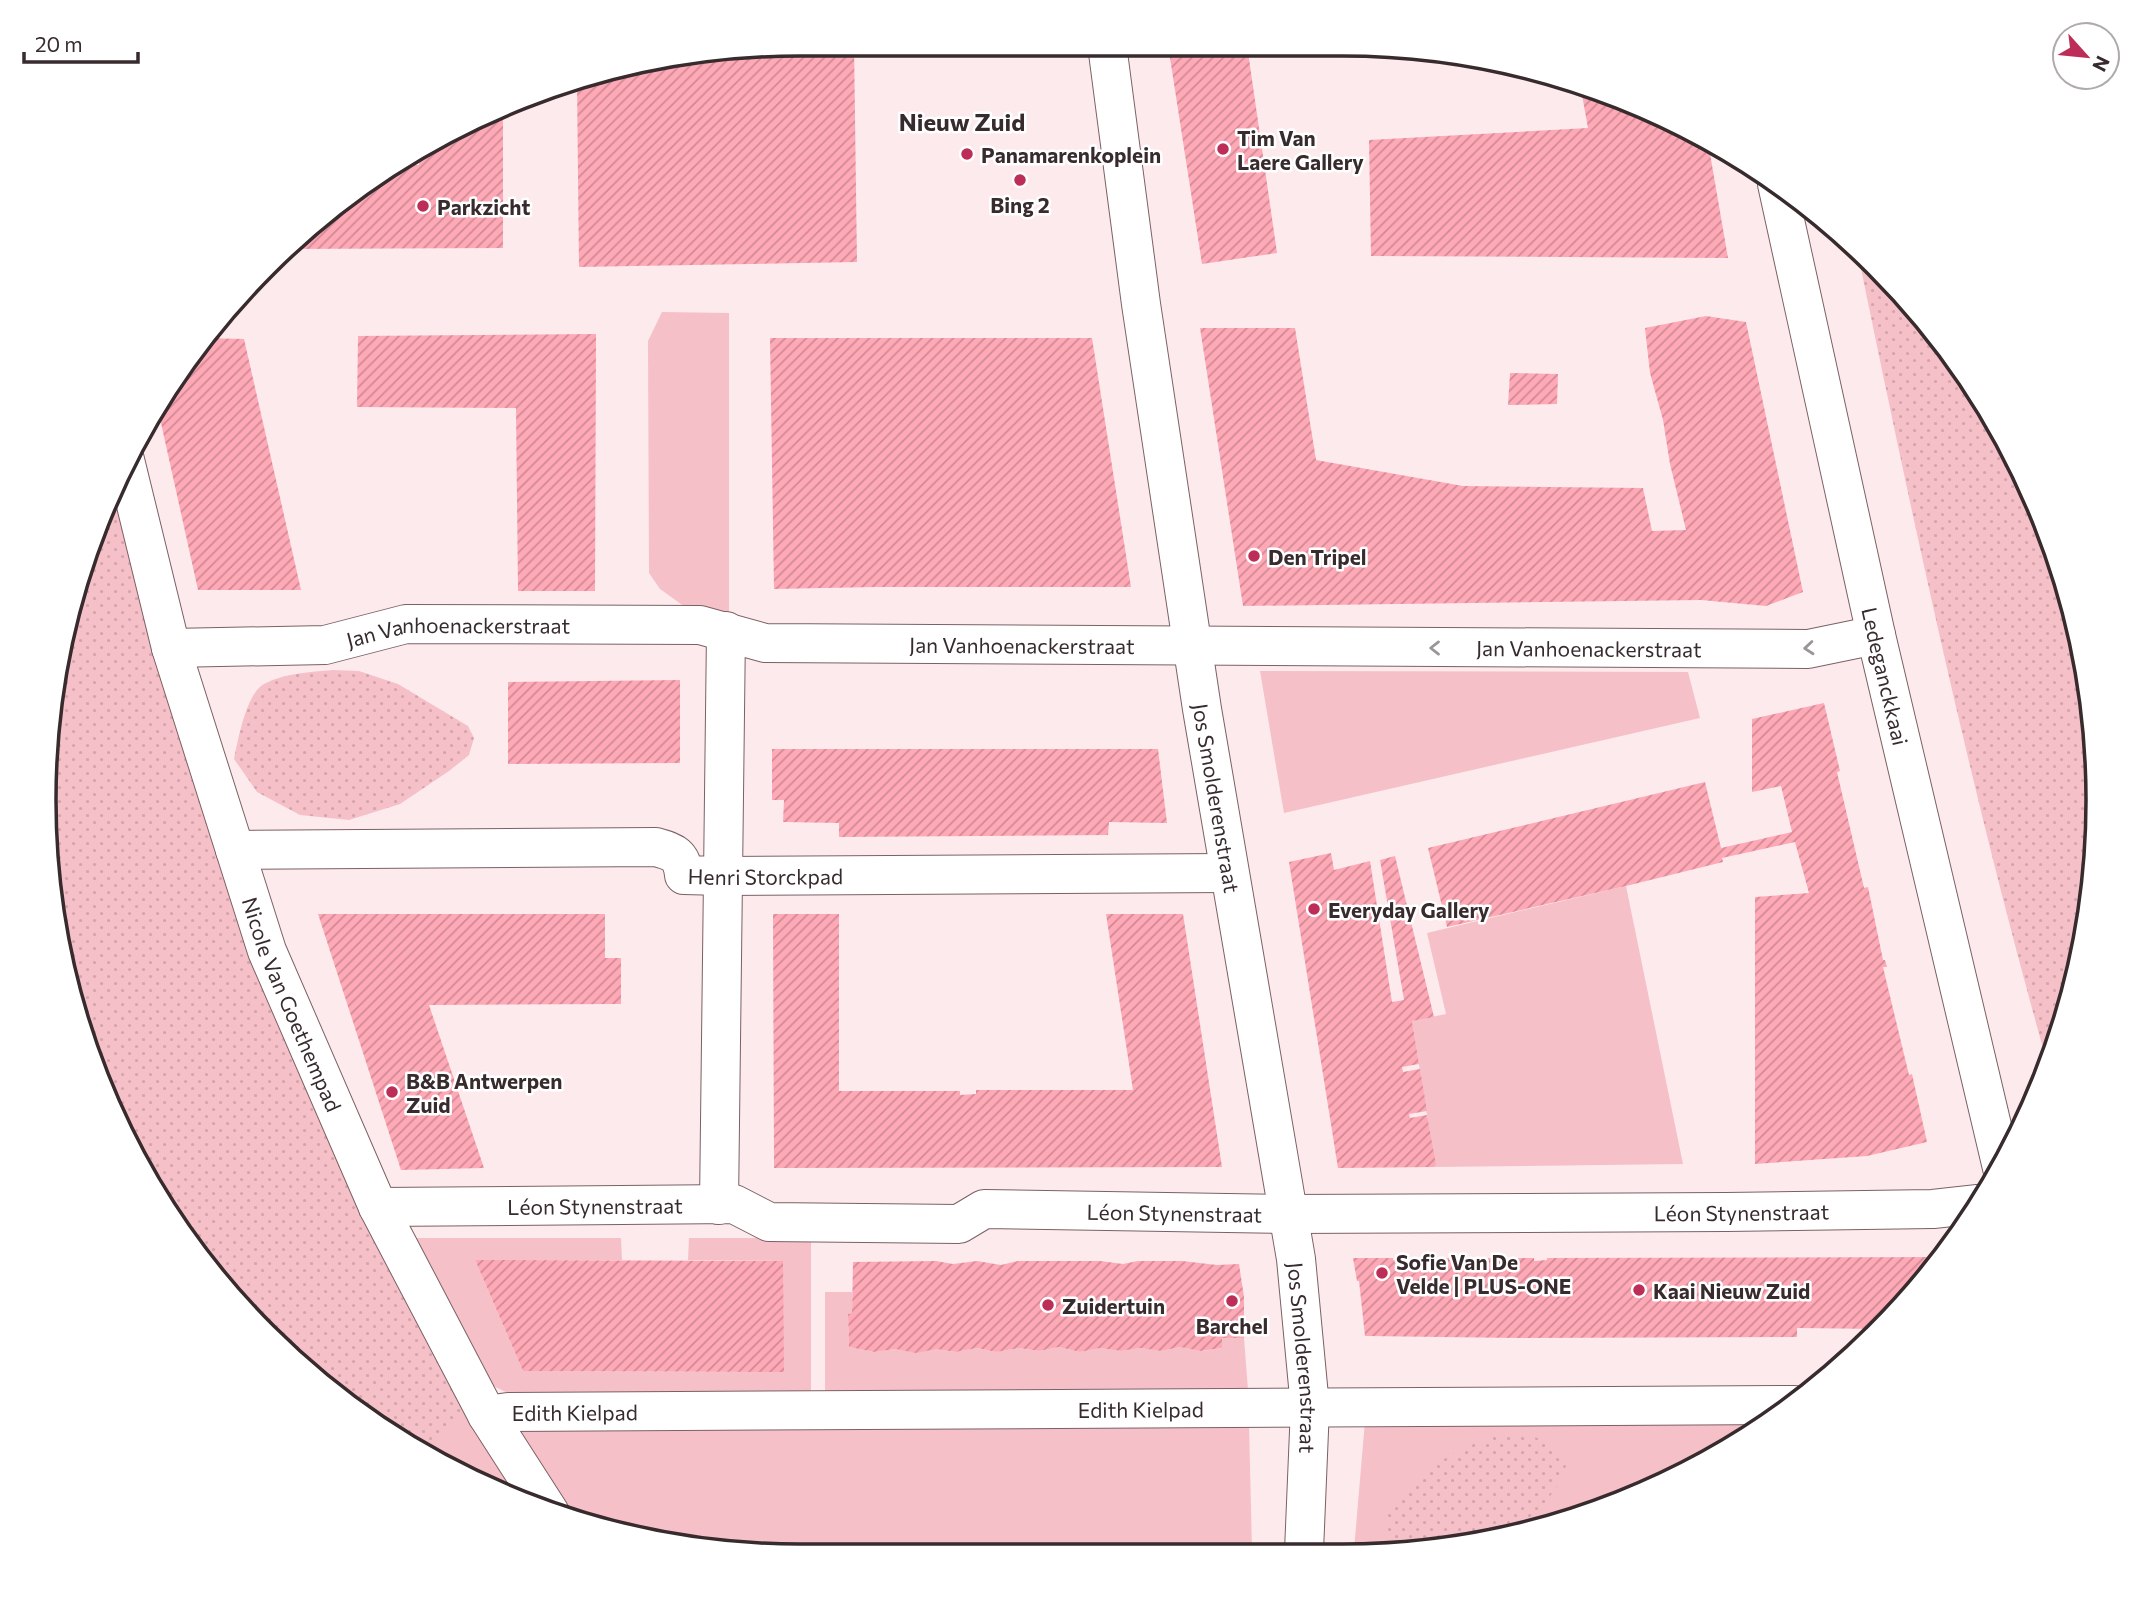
<svg xmlns="http://www.w3.org/2000/svg" width="2142" height="1600" viewBox="0 0 2142 1600" font-family="Commissioner,sans-serif">
<defs>
<pattern id="park-dots" width="8" height="8" patternUnits="userSpaceOnUse" patternTransform="scale(1.75)"><rect width="8" height="8" fill="#f6c0c8"/><path d="M2 2h.1M6 6h.1" fill="none" stroke="#d4a5ac" stroke-width="1.8" stroke-linecap="round"/></pattern>
<pattern id="building-hatch" width="6" height="6" patternUnits="userSpaceOnUse" patternTransform="scale(1.75)"><rect width="6" height="6" fill="#ffa9b7"/><path d="M-1 1l2-2M0 6l6-6M5 7l2-2" fill="none" stroke="#cf8a95"/></pattern>
</defs>
<rect width="100%" height="100%" fill="#fdeaec"/>
<g fill="#f6c0c8">
<path d="M662,312L729,313V613L692,612L660,589L649,573L648,341Z"/>
<path d="M1260,671L1688,672L1700,718L1284,813Z"/>
<path d="M1626,886L1683,1164L1434,1167L1435,1165L1412,1021L1446,1014L1427,933Z"/>
<path d="M416,1238H621L622,1260H475L523,1371L783,1372V1261L688,1260L689,1238H811V1394L508,1393L487,1383L412,1240Z"/>
<path d="M379,1241L526,1502L422,1455L347,1401Z"/>
<path d="M825,1292H852V1313L848,1314L849,1347L874,1352L896,1349H936L956,1352L977,1348L996,1352L1019,1348L1039,1351L1059,1347L1080,1352L1100,1348L1121,1351L1140,1348L1161,1351L1180,1347L1203,1351L1222,1348V1338H1244L1248,1390L825,1394Z"/>
<path d="M502,1419L1249,1424L1252,1551L750,1555L567,1518Z"/>
<path d="M1769,1419L1631,1499L1441,1550H1354L1365,1421Z"/>
</g>
<g fill="url(#park-dots)">
<path d="M1857,249L1876,265L1942,340L2020,466L2073,605L2097,751L2092,899L2058,1043L2048,1066C1972,797 1913,523 1857,249Z"/>
<path d="M115,485L162,659L466,1412L420,1453L302,1369L200,1260L145,1178L84,1043L45,850L58,652Z"/>
<path d="M333,670L359,671L398,684L468,726L474,738L469,755L449,771L400,804L349,820L300,815L257,792L234,759C238,740 246,694 264,684C285,673 310,672 333,670Z"/>
<path d="M1510,1433L1528,1435L1544,1440L1557,1448L1566,1457L1567,1464L1556,1488L1539,1511L1522,1528L1441,1550H1393C1389,1541 1385,1528 1387,1518C1389,1510 1397,1501 1402,1495C1429,1463 1469,1441 1510,1433Z"/>
</g>
<g fill="url(#building-hatch)">
<path d="M800,44H854L857,262L579,267L577,81L604,70Z"/>
<path d="M1168,45H1247L1277,253L1202,264Z"/>
<path d="M1580,84L1632,101L1708,142L1728,258L1371,256L1369,140L1588,128Z"/>
<path d="M503,111V248L287,249L396,165H419L420,147L422,145Z"/>
<path d="M1706,316L1746,322L1803,592L1766,606L1701,600L1243,606L1200,328H1295L1316,460L1463,486L1643,488L1652,531L1686,530L1670,464L1663,420L1650,373L1645,328Z"/>
<path d="M596,334L595,591H518L516,408L357,407L358,336Z"/>
<path d="M205,338L244,339L301,590H198L157,405L171,380Z"/>
<path d="M770,338H1092L1131,587H876L774,589Z"/>
<path d="M1510,373L1558,374L1557,404L1508,405Z"/>
<path d="M680,680V763L508,764V682Z"/>
<path d="M1824,703L1840,771L1837,772L1864,888L1868,887L1883,960H1885L1887,967H1883L1909,1075L1912,1074L1927,1142L1867,1156L1755,1164V897L1809,893L1795,842L1722,858L1723,862L1626,886L1447,927L1428,848L1705,782L1721,848L1792,832L1781,786L1752,792V719Z"/>
<path d="M772,749H1158L1167,823L1109,822L1108,835L839,837V823L783,822L784,800H772Z"/>
<path d="M1331,853L1334,870L1370,861L1392,1002L1404,1000L1380,860L1395,856L1434,1017L1412,1021L1419,1064L1402,1067L1403,1072L1420,1069L1427,1111L1409,1114L1410,1118L1427,1115L1436,1165L1434,1167L1338,1168L1289,862Z"/>
<path d="M318,914H605V958H621V1004L429,1005L484,1168L401,1170Z"/>
<path d="M773,914H839V1091H960V1095L976,1094V1090H1133L1106,914H1183L1222,1167L774,1168Z"/>
<path d="M1940,1257L1910,1299L1879,1329L1797,1328V1337L1518,1338L1365,1336L1359,1281H1357L1353,1258H1393V1260H1406L1407,1258H1449V1260L1463,1261V1258H1534V1261L1547,1260V1258Z"/>
<path d="M475,1260L783,1261L784,1372L523,1371Z"/>
<path d="M936,1261L953,1264L977,1261L1001,1265L1018,1261H1100L1123,1264L1138,1261H1182L1217,1265L1239,1264L1244,1297V1338H1222V1348L1201,1351L1180,1347L1161,1351L1140,1348L1121,1351L1100,1348L1080,1352L1059,1347L1039,1351L1019,1348L996,1352L977,1348L956,1352L936,1349L916,1353L896,1349L874,1352L849,1347L848,1314L852,1313L853,1262Z"/>
</g>
<g fill="none" stroke-linecap="round" stroke-linejoin="round">
<g stroke="#7b6164" stroke-width="40">
<g id="street">
<path id="s1" d="M1107,45L1141,304L1202,709L1296,1259L1310,1407L1304,1551"/>
<path id="s2" d="M125,460L171,648L267,951L378,1207L487,1415L550,1513"/>
<path id="s3" d="M171,648L325,645L406,624L700,625L765,643L1808,649L1876,635"/>
<path id="s4" d="M235,850L656,847C674,852 682,855 684,875L722,876L1228,873"/>
<path d="M719,1205L726,631"/>
<path id="s5" d="M378,1207L734,1204L769,1222L959,1224L984,1209L1288,1214L1726,1212L1933,1209L1978,1204"/>
<path id="s6" d="M487,1415L508,1412L1794,1405"/>
</g>
</g>
<g stroke="#7b6164" stroke-width="40">
<g id="secondary">
<path id="s7" d="M1777,184L1876,635L2002,1168"/>
</g>
</g>
<use href="#street" stroke="#fff" stroke-width="38"/>
<use href="#secondary" stroke="#fff" stroke-width="38"/>
</g>
<defs><path id="oneway-chevron" d="M-2-3.5L2.5 0L-2 3.5" fill="none" stroke-width="1.6" stroke-linecap="round" stroke-linejoin="round" transform="scale(1.75)"/></defs>
<g stroke="#9b9596">
<use href="#oneway-chevron" transform="translate(1435 648) rotate(-180)"/>
<use href="#oneway-chevron" transform="translate(1809 648) rotate(175)"/>
</g>
<g fill="#bc2d57" stroke="#fff" stroke-width="2.5">
<circle cx="1223" cy="149" r="7"/>
<circle cx="967" cy="154" r="7"/>
<circle cx="1020" cy="180" r="7"/>
<circle cx="423" cy="206" r="7"/>
<circle cx="1254" cy="556" r="7"/>
<circle cx="1314" cy="909" r="7"/>
<circle cx="392" cy="1092" r="7"/>
<circle cx="1382" cy="1273" r="7"/>
<circle cx="1639" cy="1290" r="7"/>
<circle cx="1232" cy="1301" r="7"/>
<circle cx="1048" cy="1305" r="7"/>
</g>
<g text-anchor="middle" dominant-baseline="central" stroke-width="5" stroke-linejoin="round" paint-order="stroke">
<g font-size="21" font-weight="bold" fill="#372b2d" stroke="#fff" text-anchor="start">
<text x="1237" y="137">Tim Van<tspan x="1237" dy="24">Laere Gallery</tspan></text>
<text x="981" y="154">Panamarenkoplein</text>
<text x="1020" y="204" text-anchor="middle">Bing 2</text>
<text x="437" y="206">Parkzicht</text>
<text x="1268" y="556">Den Tripel</text>
<text x="1328" y="909">Everyday Gallery</text>
<text x="406" y="1080">B&amp;B Antwerpen<tspan x="406" dy="24">Zuid</tspan></text>
<text x="1396" y="1261">Sofie Van De<tspan x="1396" dy="24">Velde | PLUS-ONE</tspan></text>
<text x="1653" y="1290">Kaai Nieuw Zuid</text>
<text x="1062" y="1305">Zuidertuin</text>
<text x="1232" y="1325" text-anchor="middle">Barchel</text>
</g>
<g font-size="21" fill="#372b2d" stroke="#fff">
<text stroke="none"><textPath href="#s3" startOffset="289">Jan Vanhoenackerstraat</textPath></text>
<text stroke="none"><textPath href="#s3" startOffset="856">Jan Vanhoenackerstraat</textPath></text>
<text stroke="none"><textPath href="#s3" startOffset="1423">Jan Vanhoenackerstraat</textPath></text>
<text stroke="none"><textPath href="#s7" startOffset="504">Ledeganckkaai</textPath></text>
<text stroke="none"><textPath href="#s1" startOffset="761">Jos Smolderenstraat</textPath></text>
<text stroke="none"><textPath href="#s4" startOffset="546">Henri Storckpad</textPath></text>
<text stroke="none"><textPath href="#s2" startOffset="570">Nicole Van Goethempad</textPath></text>
<text stroke="none"><textPath href="#s5" startOffset="217">Léon Stynenstraat</textPath></text>
<text stroke="none"><textPath href="#s5" startOffset="805">Léon Stynenstraat</textPath></text>
<text stroke="none"><textPath href="#s5" startOffset="1372">Léon Stynenstraat</textPath></text>
<text stroke="none"><textPath href="#s1" startOffset="1328">Jos Smolderenstraat</textPath></text>
<text stroke="none"><textPath href="#s6" startOffset="654">Edith Kielpad</textPath></text>
<text stroke="none"><textPath href="#s6" startOffset="88">Edith Kielpad</textPath></text>
</g>
<g font-size="24" font-weight="bold" fill="#372b2d" stroke="#fff">
<text x="962" y="121">Nieuw Zuid</text>
</g>
</g>
<path d="M0 0H2142V1600H0ZM800 56H1342A744 744 0 0 1 2086 800V800A744 744 0 0 1 1342 1544H800A744 744 0 0 1 56 800V800A744 744 0 0 1 800 56Z" fill="#fff" fill-rule="evenodd"/>
<path fill="none" stroke="#372b2d" stroke-width="3.5" d="M800 56H1342A744 744 0 0 1 2086 800V800A744 744 0 0 1 1342 1544H800A744 744 0 0 1 56 800V800A744 744 0 0 1 800 56Z"/>
<g transform="translate(2086 56) rotate(117)"><circle r="33" fill="#ffffff" stroke="#afaaab" stroke-width="2"/>
<path d="M0-5L12 26L0 18L-12 26Z" fill="#bc2d57"/>
<text y="-10" font-size="19" font-weight="bold" text-anchor="middle" fill="#372b2d">N</text>
</g>
<path d="M24 52v10h114v-10" fill="none" stroke="#372b2d" stroke-width="3.5"/>
<text x="35" y="52" font-size="21" fill="#372b2d" stroke="#ffffff" stroke-width="5" paint-order="stroke">20 m</text>
</svg>
